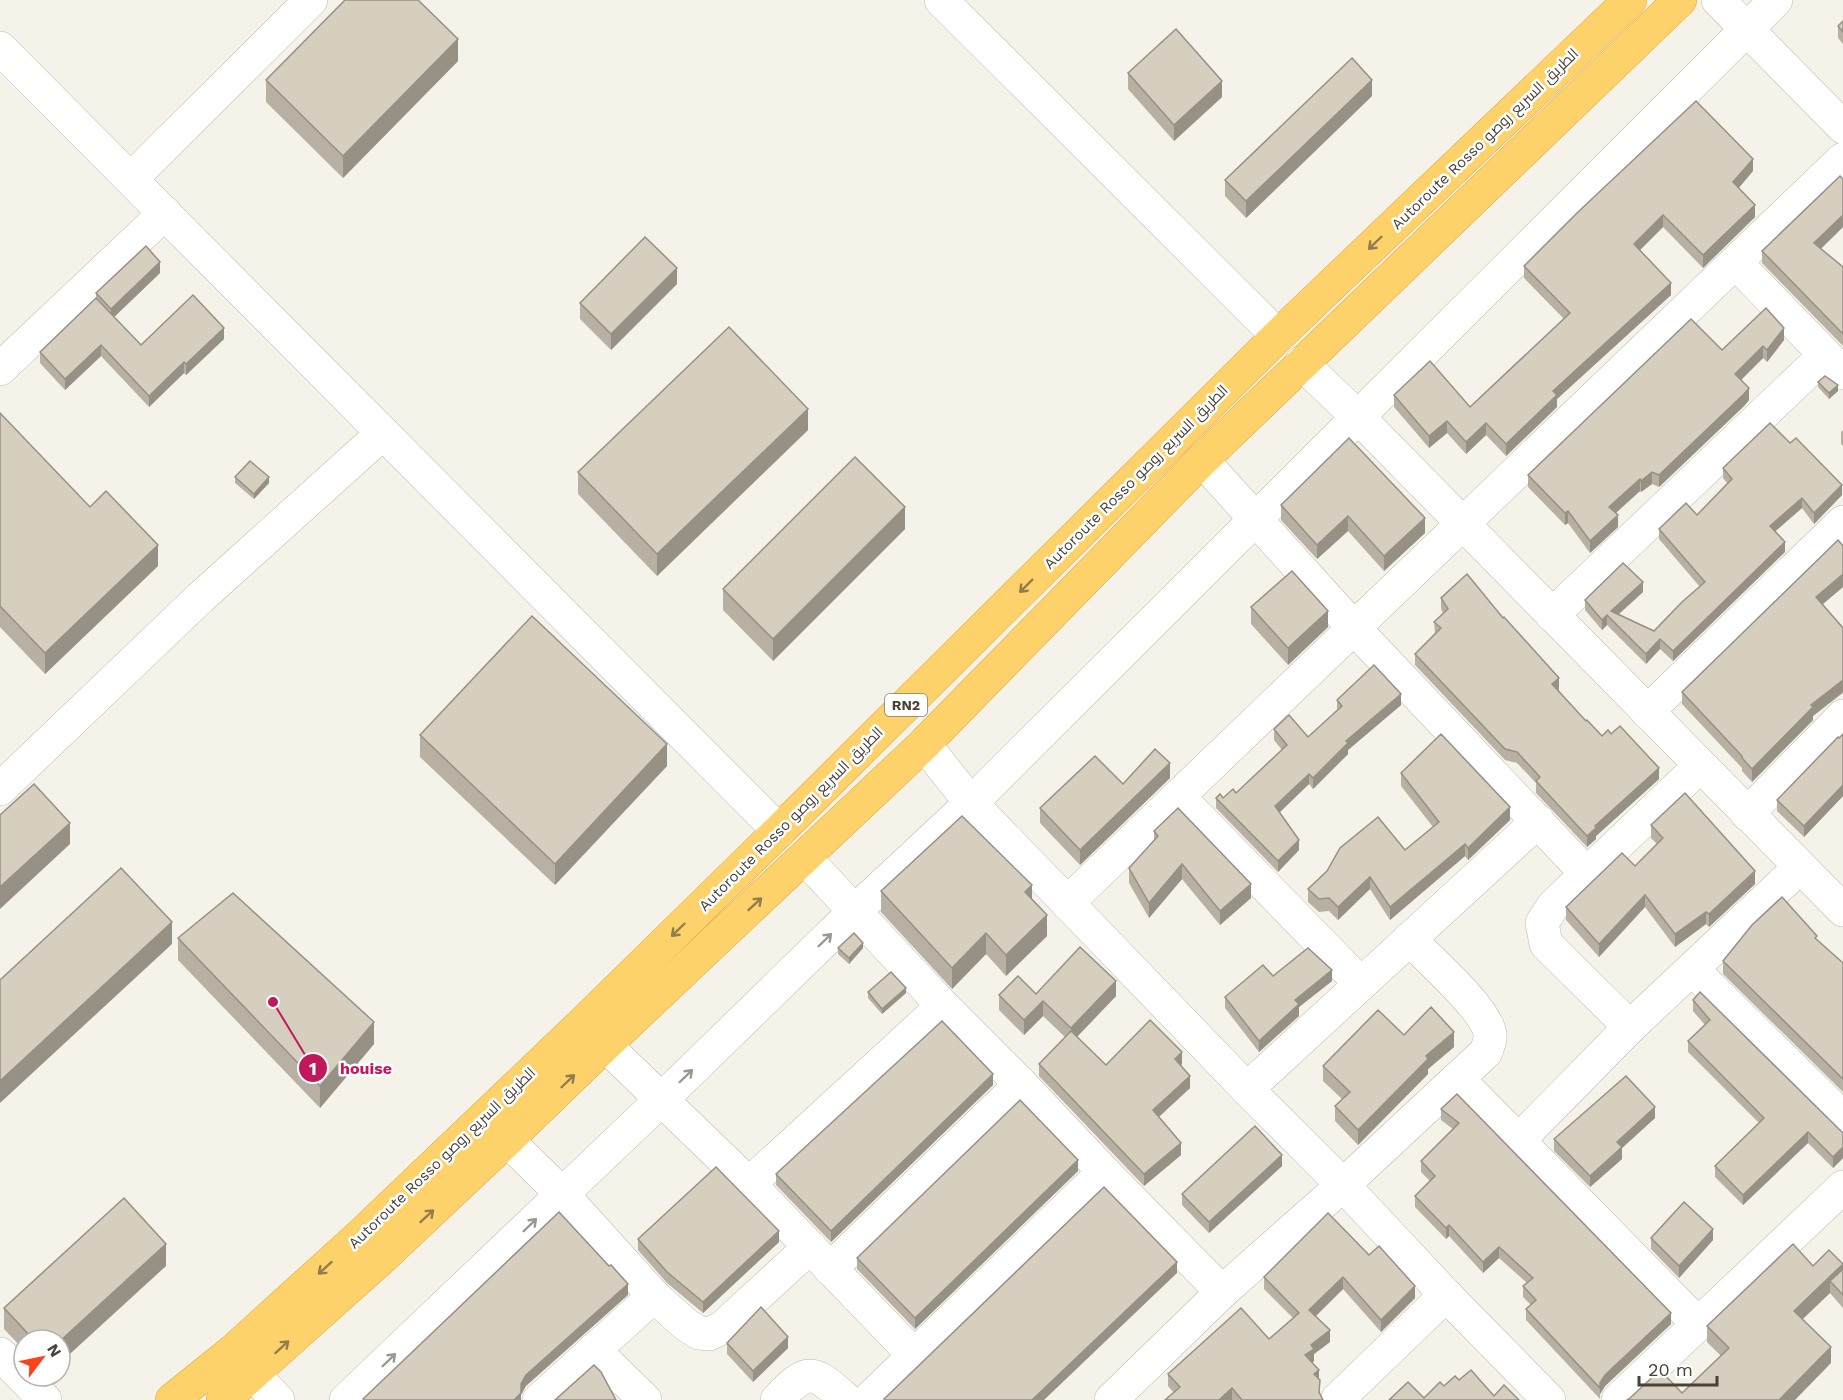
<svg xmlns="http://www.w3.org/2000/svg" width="1843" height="1400" viewBox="0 0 1843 1400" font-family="'Work Sans',Cairo,sans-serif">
<rect width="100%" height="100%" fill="#f5f2e9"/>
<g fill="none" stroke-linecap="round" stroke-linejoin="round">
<g stroke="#c0baac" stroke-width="34">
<g id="minor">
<path d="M941,0L1278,336"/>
<path d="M1718,0L1843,127"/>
<path d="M0,48L779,831"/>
<path d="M131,179L311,0"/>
<path d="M1736,263L1843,373"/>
<path d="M1301,363L1358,417L1843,910"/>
<path d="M0,369L165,213"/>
<path d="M1202,460L1353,627L1587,874"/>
<path d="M1552,615L1825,355"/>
<path d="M1647,712L1843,522"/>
<path d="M924,744L971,803L1247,1089L1343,1185L1446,1295L1549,1400"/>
<path d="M0,789L200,598L383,433"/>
<path d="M1178,796L1361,984"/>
<path d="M1747,814L1843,716"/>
<path d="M805,858L943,1006L1021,1084L1104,1172L1222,1292"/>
<path d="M1067,903L1843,159"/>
<path d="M1692,969L1843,1118"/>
<path d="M1630,1027L1546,944L1542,923L1553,906L1700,766"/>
<path d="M605,1045L749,1184L914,1355"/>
<path d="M1458,1079L1698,1324"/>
<path d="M1247,1089L1538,821"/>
<path d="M507,1140L562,1194L654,1296L685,1324L699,1333L709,1334L722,1328L810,1247"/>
<path d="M1518,1141L1630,1027L1800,867"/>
<path d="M749,1184L943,1006"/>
<path d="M830,1269L1021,1084"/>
<path d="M594,1350L645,1400"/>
<path d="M0,1354L45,1400"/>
<path d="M252,1373L278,1400"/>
<path d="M346,1400L661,1100L854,912L971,803L1776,0"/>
<path d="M539,1400L654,1296"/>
<path d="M777,1400C810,1364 814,1372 847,1400"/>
<path d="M868,1400L1104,1172"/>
<path d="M1111,1400L1222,1292L1343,1185L1486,1052C1488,1046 1491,1039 1490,1034C1487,1010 1428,958 1409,939"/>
<path d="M1337,1400L1446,1295"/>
<path d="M1618,1400L1843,1187"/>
</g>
</g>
<g stroke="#dfa739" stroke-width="34">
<g id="highway">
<path d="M172,1400L233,1351L362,1234L582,1024L779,831L1278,336L1630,0"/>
<path d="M223,1400L384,1256L507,1140L605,1045L924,744L1202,460L1680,0"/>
</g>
</g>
<use href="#minor" stroke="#fff" stroke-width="33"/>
<use href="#highway" stroke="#fed26a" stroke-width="33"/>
</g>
<g fill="#b8b1a3">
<path d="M1843,21V44L1838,38V26Z"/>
<path d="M458,61L343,178L266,102V80Z"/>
<path d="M1128,73L1222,97L1174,141L1128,89Z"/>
<path d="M1372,96L1246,218L1225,196V180Z"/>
<path d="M1753,171L1738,188L1755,217L1703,268L1663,227L1640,250L1671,295L1557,399V407L1506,456L1486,435L1466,454L1447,433L1429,448L1394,407V395L1470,407L1564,319L1524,278V266Z"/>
<path d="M1843,179V227L1821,249L1843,267V346L1762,263V251Z"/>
<path d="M160,273L114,317L141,345L224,339L186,375L184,373L149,407L101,356L65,390L40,363V352L96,298V293Z"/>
<path d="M677,284L611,350L580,319V303Z"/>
<path d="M1784,340L1767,362L1763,358L1741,380L1749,400L1744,406L1659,487L1652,484L1641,492L1640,491L1616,513L1618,527L1590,553L1568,523L1565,525L1528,487V475L1722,350Z"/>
<path d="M1818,382L1838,391L1829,399L1818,387Z"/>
<path d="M0,413L90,507L158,566L45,674L0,627Z"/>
<path d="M808,430L657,576L578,494V472Z"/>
<path d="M1843,430V446L1841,444V432Z"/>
<path d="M1723,468L1842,495L1814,524L1802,508L1775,531L1785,552L1673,661L1660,649L1646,664L1607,625L1602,630L1585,610V600L1643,592L1619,614L1654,631L1700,587L1659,539V529L1697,515L1727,483L1723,478Z"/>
<path d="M235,477L269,483L254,499L235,483Z"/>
<path d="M1281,505L1425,518V533L1384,571L1348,531L1317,559L1281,520Z"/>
<path d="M905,529L773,661L723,610V589Z"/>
<path d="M1843,546V587L1822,604L1843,628V693L1813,716V720L1752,782L1742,771V768L1682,704V692Z"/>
<path d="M1441,598L1559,689L1558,690L1586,721L1602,736L1659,779L1596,836V839L1587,847L1536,793V783L1517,763L1505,760L1415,665V654L1435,633L1434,622L1443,613L1441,609Z"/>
<path d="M1251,607L1328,627L1288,665L1251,624Z"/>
<path d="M1337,700L1401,705L1348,750V754L1313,789L1309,784L1279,812L1299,850L1278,872L1216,808V798H1223L1236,793L1282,750L1274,740V729L1308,737L1337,711Z"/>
<path d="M1843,734V796L1804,837L1777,811V800Z"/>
<path d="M420,735L667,766L555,885L420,757Z"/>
<path d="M1401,773L1510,820L1468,860L1465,856L1390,920L1370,889L1338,920L1329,911L1319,912L1308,902V889L1405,850L1433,827L1401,786Z"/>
<path d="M1170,778L1080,865L1040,823V808Z"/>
<path d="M1651,825L1755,884L1709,927L1706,924L1675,947L1645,907L1599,957L1566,920V907L1635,866L1657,844L1651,838Z"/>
<path d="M1154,831L1251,898L1220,925L1182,879L1149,918L1129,883V868L1154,841Z"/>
<path d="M881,891L1032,899L1047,936L1006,976L986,954L952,989L881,912Z"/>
<path d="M178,938L374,1044L320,1108L178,960Z"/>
<path d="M1817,940L1843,963V1092L1723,974V961Z"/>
<path d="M838,948H863L849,964L838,954Z"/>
<path d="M1273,976L1332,981L1299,1007V1016L1259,1052L1225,1008V997Z"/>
<path d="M868,992L906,993L882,1014L868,998Z"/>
<path d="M1036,994L1116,996L1077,1037L1106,1065L1182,1064L1180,1066L1190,1088L1159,1117L1181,1155L1144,1186L1039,1076V1064L1065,1037L1043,1016L1024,1035L999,1010V995Z"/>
<path d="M1693,1000L1843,1133V1158L1833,1168L1808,1143L1743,1205L1715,1177V1166L1759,1123L1688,1052V1041L1705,1025L1693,1011Z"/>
<path d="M1404,1035L1454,1047L1428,1069V1074L1358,1145L1335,1121V1106L1342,1099L1323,1081V1066Z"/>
<path d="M993,1085L831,1242L776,1185V1174Z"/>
<path d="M1457,1094L1671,1324L1605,1386L1600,1394V1399L1526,1320V1309L1531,1305L1523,1297V1286L1527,1283L1499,1258L1483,1273L1449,1236L1446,1239L1415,1207V1196L1430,1181L1421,1172V1161L1453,1129L1441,1120V1109Z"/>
<path d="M1655,1118L1622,1148V1159L1590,1187L1554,1151V1139Z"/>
<path d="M1282,1166L1209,1233L1182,1205V1194Z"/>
<path d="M1078,1171L915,1329L857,1269V1258Z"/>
<path d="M1651,1238L1713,1240L1679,1278L1651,1249Z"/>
<path d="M638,1239L779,1242L703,1313L667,1283L638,1250Z"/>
<path d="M1369,1255L1415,1298L1381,1332L1343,1289L1315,1316L1330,1342L1314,1354V1361L1312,1363L1319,1378L1320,1394L1323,1400H1165L1174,1393L1168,1386V1374L1269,1339L1293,1318L1264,1289V1277Z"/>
<path d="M166,1266L60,1340H24V1350L4,1329V1308Z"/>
<path d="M1813,1266L1843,1269V1308L1830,1293L1803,1319L1831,1363L1682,1393L1721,1356L1707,1342V1326Z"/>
<path d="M727,1343L788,1348L753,1382L727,1354Z"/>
</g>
<g fill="#969085">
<path d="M458,39V61L343,178V156Z"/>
<path d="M1372,80V96L1246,218V201Z"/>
<path d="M1222,81V97L1174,141V125Z"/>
<path d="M1753,159V171L1733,195V182Z"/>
<path d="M1755,205V217L1703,268V255Z"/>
<path d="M1663,215V227L1634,256V244Z"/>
<path d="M1843,215V227L1814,255V243Z"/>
<path d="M160,262V273L111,320V309Z"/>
<path d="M677,268V284L611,350V334Z"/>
<path d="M1671,283V295L1557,399V407L1506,456V444L1553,391Z"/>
<path d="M224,328V339L186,375V364Z"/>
<path d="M1784,328V340L1767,362V350Z"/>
<path d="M101,345V356L65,390V379Z"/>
<path d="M1763,346V358L1735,386V374Z"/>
<path d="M184,362V373L149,407V396Z"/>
<path d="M1838,385V391L1829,399V393Z"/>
<path d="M1749,388V400L1744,406L1659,487V475Z"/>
<path d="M808,409V430L657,576V554Z"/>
<path d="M1447,421V433L1429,448V436Z"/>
<path d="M1486,423V435L1466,454V442Z"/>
<path d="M1652,472V484L1641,492V481Z"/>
<path d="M269,477V483L254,499V494Z"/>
<path d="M1640,479V491L1609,519V507Z"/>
<path d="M1842,485V495L1814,524V513Z"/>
<path d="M1802,498V508L1770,536V526Z"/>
<path d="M905,507V529L773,661V639Z"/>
<path d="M1568,511V523L1565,525V513Z"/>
<path d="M1618,515V527L1590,553V541Z"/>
<path d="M1348,516V531L1317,559V545Z"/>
<path d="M1425,518V533L1384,571V556Z"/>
<path d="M1785,542V552L1673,661V651Z"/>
<path d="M158,545V566L45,674V653Z"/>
<path d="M1843,574V587L1816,610V597Z"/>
<path d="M1643,582V592L1611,621V611Z"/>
<path d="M1328,611V627L1288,665V648Z"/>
<path d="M1607,615V625L1602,630V620Z"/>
<path d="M1660,639V649L1646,664V654Z"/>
<path d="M1559,678V689L1552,695V684Z"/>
<path d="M1843,680V692L1813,716V720L1752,782V769L1811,705Z"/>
<path d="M1401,694V705L1348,750V754L1313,789V778L1346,741Z"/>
<path d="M667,744V766L555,885V864Z"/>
<path d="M1170,763V778L1080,865V850Z"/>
<path d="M1659,768V779L1596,836V839L1587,847V836L1595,826Z"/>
<path d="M1309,774V784L1275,817V806Z"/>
<path d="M1843,785V796L1804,837V826Z"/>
<path d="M1510,807V820L1468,860V848Z"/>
<path d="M70,823V844L0,909V887Z"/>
<path d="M1299,840V850L1278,872V861Z"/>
<path d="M1465,844V856L1390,920V907Z"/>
<path d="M1182,864V879L1149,918V903Z"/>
<path d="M1755,871V884L1709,927V914Z"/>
<path d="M1370,877V889L1338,920V907Z"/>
<path d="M1251,884V898L1220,925V911Z"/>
<path d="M1032,885V906L1025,892Z"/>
<path d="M1645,895V907L1599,957V944Z"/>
<path d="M1706,912V924L1675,947V934Z"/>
<path d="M1047,915V936L1006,976V955Z"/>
<path d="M172,922V944L0,1103V1081Z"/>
<path d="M986,933V954L952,989V968Z"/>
<path d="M863,943V948L849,964V958Z"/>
<path d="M1332,970V981L1299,1007V1016L1259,1052V1041L1295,1000Z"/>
<path d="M1116,981V996L1071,1043V1028Z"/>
<path d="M906,988V993L882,1014V1009Z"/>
<path d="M1043,1001V1016L1024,1035V1020Z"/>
<path d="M374,1022V1044L320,1108V1086Z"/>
<path d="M1454,1032V1047L1428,1069V1074L1358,1145V1130L1426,1056Z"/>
<path d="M1182,1052V1064L1175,1071V1059Z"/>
<path d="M993,1074V1085L831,1242V1231Z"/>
<path d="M1190,1076V1088L1153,1122V1110Z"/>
<path d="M1655,1107V1118L1622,1148V1159L1590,1187V1176L1617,1142Z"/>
<path d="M1808,1132V1143L1743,1205V1195Z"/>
<path d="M1181,1143V1155L1144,1186V1174Z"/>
<path d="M1843,1147V1158L1833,1168V1157Z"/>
<path d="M1282,1155V1166L1209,1233V1222Z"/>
<path d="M1078,1160V1171L915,1329V1318Z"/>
<path d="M1449,1225V1236L1446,1239V1228Z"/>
<path d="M1713,1229V1240L1679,1278V1266Z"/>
<path d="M779,1231V1242L703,1313V1302Z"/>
<path d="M166,1244V1266L60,1363V1341Z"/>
<path d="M1499,1247V1258L1483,1273V1262Z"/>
<path d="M1177,1262V1273L1044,1400H1032Z"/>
<path d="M1843,1264V1280L1830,1281V1293L1794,1327V1311Z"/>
<path d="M1343,1277V1289L1309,1323V1310Z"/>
<path d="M628,1284V1295L526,1386L521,1395V1384L526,1375Z"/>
<path d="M1415,1286V1298L1381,1332V1320Z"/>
<path d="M1671,1313V1324L1605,1386L1600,1394V1399V1383L1605,1375Z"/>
<path d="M1330,1330V1342L1314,1354V1361L1305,1367V1355L1311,1345Z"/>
<path d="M788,1337V1348L753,1382V1371Z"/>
<path d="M1831,1347V1363L1795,1400H1779Z"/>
<path d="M1319,1370V1382L1314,1374Z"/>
<path d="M1232,1388V1400H1219Z"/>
<path d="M521,1393V1400H514Z"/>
</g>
<g fill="#d6cebe" stroke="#969085" stroke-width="1.5">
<path d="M345,0H418L458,39L343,156L266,80Z"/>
<path d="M1843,21V32L1838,26Z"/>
<path d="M1176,29L1222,81L1174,125L1128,73Z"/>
<path d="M1352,58L1372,80L1246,201L1225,180Z"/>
<path d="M1696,101L1753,159L1733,182L1755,205L1703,255L1663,215L1634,244L1671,283L1553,391L1557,395L1506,444L1486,423L1466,442L1447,421L1429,436L1394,395L1430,361L1470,407L1570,313L1524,266L1578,212Z"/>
<path d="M1840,176L1843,179V215L1814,243L1843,267V334L1762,251Z"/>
<path d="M645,237L677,268L611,334L580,303Z"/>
<path d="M146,246L160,262L111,309L96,293Z"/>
<path d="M193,295L224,328L186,364L184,362L149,396L101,345L65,379L40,352L96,298L141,345Z"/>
<path d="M1766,308L1784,328L1767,350L1763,346L1735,374L1749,388L1744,394L1659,475L1652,472L1641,481L1640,479L1609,507L1618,515L1590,541L1568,511L1565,513L1528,475L1691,319L1722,350Z"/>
<path d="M729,327L808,409L657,554L578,472Z"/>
<path d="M1825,376L1838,385L1829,393L1818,382Z"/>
<path d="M0,413L90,507L106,491L158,545L45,653L0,606Z"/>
<path d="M1770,423L1790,443L1796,438L1842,485L1814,513L1802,498L1770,526L1785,542L1673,651L1660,639L1646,654L1607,615L1602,620L1585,600L1623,563L1643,582L1611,611L1654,631L1682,602L1705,582L1659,529L1686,503L1697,515L1732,479L1723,468Z"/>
<path d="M1349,438L1425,518L1384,556L1348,516L1317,545L1281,505Z"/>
<path d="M855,457L905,507L773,639L723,589Z"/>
<path d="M250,461L269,477L254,494L235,477Z"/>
<path d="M1838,540L1843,546V574L1816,597L1843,628V680L1811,705L1813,707L1752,769L1742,758V756L1682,692Z"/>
<path d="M1292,571L1328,611L1288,648L1251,607Z"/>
<path d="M1467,574L1503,618L1504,617L1559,678L1552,684L1586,721L1587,720L1602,736L1608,730L1611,734L1620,726L1659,768L1595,826L1596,828L1587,836L1536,781L1540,777L1517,752L1505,749L1415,654L1441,628L1434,622L1448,609L1441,598Z"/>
<path d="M532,616L667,744L555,864L420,735Z"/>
<path d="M1374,665L1401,694L1346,741L1348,743L1313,778L1309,774L1275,806L1299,840L1278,861L1216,798L1220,794L1223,798L1233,789L1236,793L1287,745L1274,729L1289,715L1308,737L1342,706L1337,700Z"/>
<path d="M1441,734L1510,807L1468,848L1465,844L1390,907L1370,877L1338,907L1329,898L1319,899L1308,889L1327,871L1340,848L1378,817L1405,850L1439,822L1401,773Z"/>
<path d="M1843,734V785L1804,826L1777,800L1838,737L1839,738Z"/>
<path d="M1155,749L1170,763L1080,850L1040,808L1095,756L1123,784Z"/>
<path d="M34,784L70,823L0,887V815Z"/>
<path d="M1685,793L1755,871L1709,914L1706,912L1675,934L1645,895L1599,944L1566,907L1622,853L1635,866L1663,838L1651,825Z"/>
<path d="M1178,808L1251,884L1220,911L1182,864L1149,903L1129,868L1158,836L1154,831Z"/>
<path d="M962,816L1032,885L1025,892L1047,915L1006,955L986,933L952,968L881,891Z"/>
<path d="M121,868L172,922L0,1081V980Z"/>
<path d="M233,893L374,1022L320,1086L178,938Z"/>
<path d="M1782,897L1817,936L1815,938L1843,963V1079L1723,961L1752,925Z"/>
<path d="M854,933L863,943L849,958L838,948Z"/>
<path d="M1080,947L1116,981L1071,1028L1043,1001L1024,1020L999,995L1018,976L1036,994Z"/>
<path d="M1308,948L1332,970L1295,1000L1299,1004L1259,1041L1225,997L1263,965L1273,976Z"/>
<path d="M891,972L906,988L882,1009L868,992Z"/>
<path d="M1700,992L1843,1133V1147L1833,1157L1808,1132L1743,1195L1715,1166L1764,1118L1688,1041L1710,1020L1693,1000Z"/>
<path d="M1431,1007L1454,1032L1426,1056L1428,1059L1358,1130L1335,1106L1350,1092L1323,1066L1378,1010L1404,1035Z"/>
<path d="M1150,1020L1182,1052L1175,1059L1190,1076L1153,1110L1181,1143L1144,1174L1039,1064L1071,1031L1106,1065Z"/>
<path d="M942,1021L993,1074L831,1231L776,1174Z"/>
<path d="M1626,1076L1655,1107L1617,1142L1622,1147L1590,1176L1554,1139Z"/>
<path d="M1457,1094L1671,1313L1605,1375L1600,1383V1388L1526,1309L1536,1300L1523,1286L1533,1278L1499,1247L1483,1262L1449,1225L1446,1228L1415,1196L1435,1176L1421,1161L1459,1123L1441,1109Z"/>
<path d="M1020,1100L1078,1160L915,1318L857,1258Z"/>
<path d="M1255,1126L1282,1155L1209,1222L1182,1194Z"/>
<path d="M716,1167L779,1231L703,1302L667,1272L638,1239Z"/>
<path d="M1104,1187L1177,1262L1032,1400H885L884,1399Z"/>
<path d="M124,1198L166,1244L60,1341V1340H34L4,1308Z"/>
<path d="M1684,1202L1713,1229L1679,1266L1651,1238Z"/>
<path d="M559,1212L609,1266L611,1265L628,1284L526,1375L521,1384V1393L514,1400H364L363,1399Z"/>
<path d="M1328,1213L1369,1255L1379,1246L1415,1286L1381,1320L1343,1277L1309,1310L1330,1330L1311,1345L1314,1349L1305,1355L1319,1370L1314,1374L1320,1380L1319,1392L1323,1400H1242L1232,1388L1219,1400H1165L1180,1387L1168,1374L1241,1308L1269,1339L1299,1313L1264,1277Z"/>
<path d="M1793,1244L1813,1266L1829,1250L1843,1264L1794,1311L1831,1347L1779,1400H1627L1630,1398L1660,1370L1682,1393L1729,1348L1707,1326Z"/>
<path d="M1843,1269V1295L1830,1281Z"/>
<path d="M761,1307L788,1337L753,1371L727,1343Z"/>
<path d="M594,1365L601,1372L616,1400H555Z"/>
<path d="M1471,1370L1494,1396L1504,1385L1519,1400H1389L1408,1382L1424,1398L1440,1382L1444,1386L1455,1376L1459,1380Z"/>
</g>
<defs><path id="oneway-shaft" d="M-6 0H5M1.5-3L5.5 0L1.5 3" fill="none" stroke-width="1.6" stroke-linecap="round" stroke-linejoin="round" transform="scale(1.5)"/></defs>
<g stroke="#917c4b">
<use href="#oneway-shaft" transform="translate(1375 243) rotate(136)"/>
<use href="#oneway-shaft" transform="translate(1026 586) rotate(135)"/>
<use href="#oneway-shaft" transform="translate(755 904) rotate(-43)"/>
<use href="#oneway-shaft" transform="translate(678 930) rotate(136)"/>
<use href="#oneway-shaft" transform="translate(568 1081) rotate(-44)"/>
<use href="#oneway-shaft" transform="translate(427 1216) rotate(-43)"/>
<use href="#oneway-shaft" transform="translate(325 1268) rotate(138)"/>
<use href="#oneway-shaft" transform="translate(282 1347) rotate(-42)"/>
</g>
<g stroke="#9b9791">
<use href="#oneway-shaft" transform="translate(825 940) rotate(-44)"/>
<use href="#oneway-shaft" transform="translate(686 1076) rotate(-44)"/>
<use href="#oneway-shaft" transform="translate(530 1225) rotate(-44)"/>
<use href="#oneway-shaft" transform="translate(389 1360) rotate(-44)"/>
</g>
<g text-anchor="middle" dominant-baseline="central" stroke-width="5" stroke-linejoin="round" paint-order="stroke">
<rect fill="#fff" stroke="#807b73" stroke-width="1.5" x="885" y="694" width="42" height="22" rx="4.5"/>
<g font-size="14" font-weight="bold" fill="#494237">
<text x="906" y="705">RN2</text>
</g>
<g font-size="15" fill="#494237" stroke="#fff">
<text transform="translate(1485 139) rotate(-44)">Autoroute Rosso الطريق السريع روصو</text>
<text transform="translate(1136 477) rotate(-45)">Autoroute Rosso الطريق السريع روصو</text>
<text transform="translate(791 819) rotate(-45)">Autoroute Rosso الطريق السريع روصو</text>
<text transform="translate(442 1158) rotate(-44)">Autoroute Rosso الطريق السريع روصو</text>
</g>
</g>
<path fill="none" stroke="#c2185b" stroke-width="2" d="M273 1002L313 1068"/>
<g fill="#c2185b" stroke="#fff" stroke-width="2">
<circle cx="273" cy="1002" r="6"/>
<circle cx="313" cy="1068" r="15"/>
</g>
<g font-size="18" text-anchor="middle" font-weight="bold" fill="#fff">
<text x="313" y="1075">1</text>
</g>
<g font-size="16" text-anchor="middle" font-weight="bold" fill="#c2185b" stroke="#fff" stroke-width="5" stroke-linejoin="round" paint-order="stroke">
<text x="366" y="1074">houise</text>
</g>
<g transform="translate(42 1358) rotate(58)"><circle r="28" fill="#ffffff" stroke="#b6b3af" stroke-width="1.5"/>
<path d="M0-4.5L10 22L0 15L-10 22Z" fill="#fb431a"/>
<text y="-9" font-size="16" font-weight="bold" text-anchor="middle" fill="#494237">N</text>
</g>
<path d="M1639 1376v9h78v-9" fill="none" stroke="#494237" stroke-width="3"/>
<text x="1648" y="1376" font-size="18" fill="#494237" stroke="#ffffff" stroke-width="4.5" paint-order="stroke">20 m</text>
</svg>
